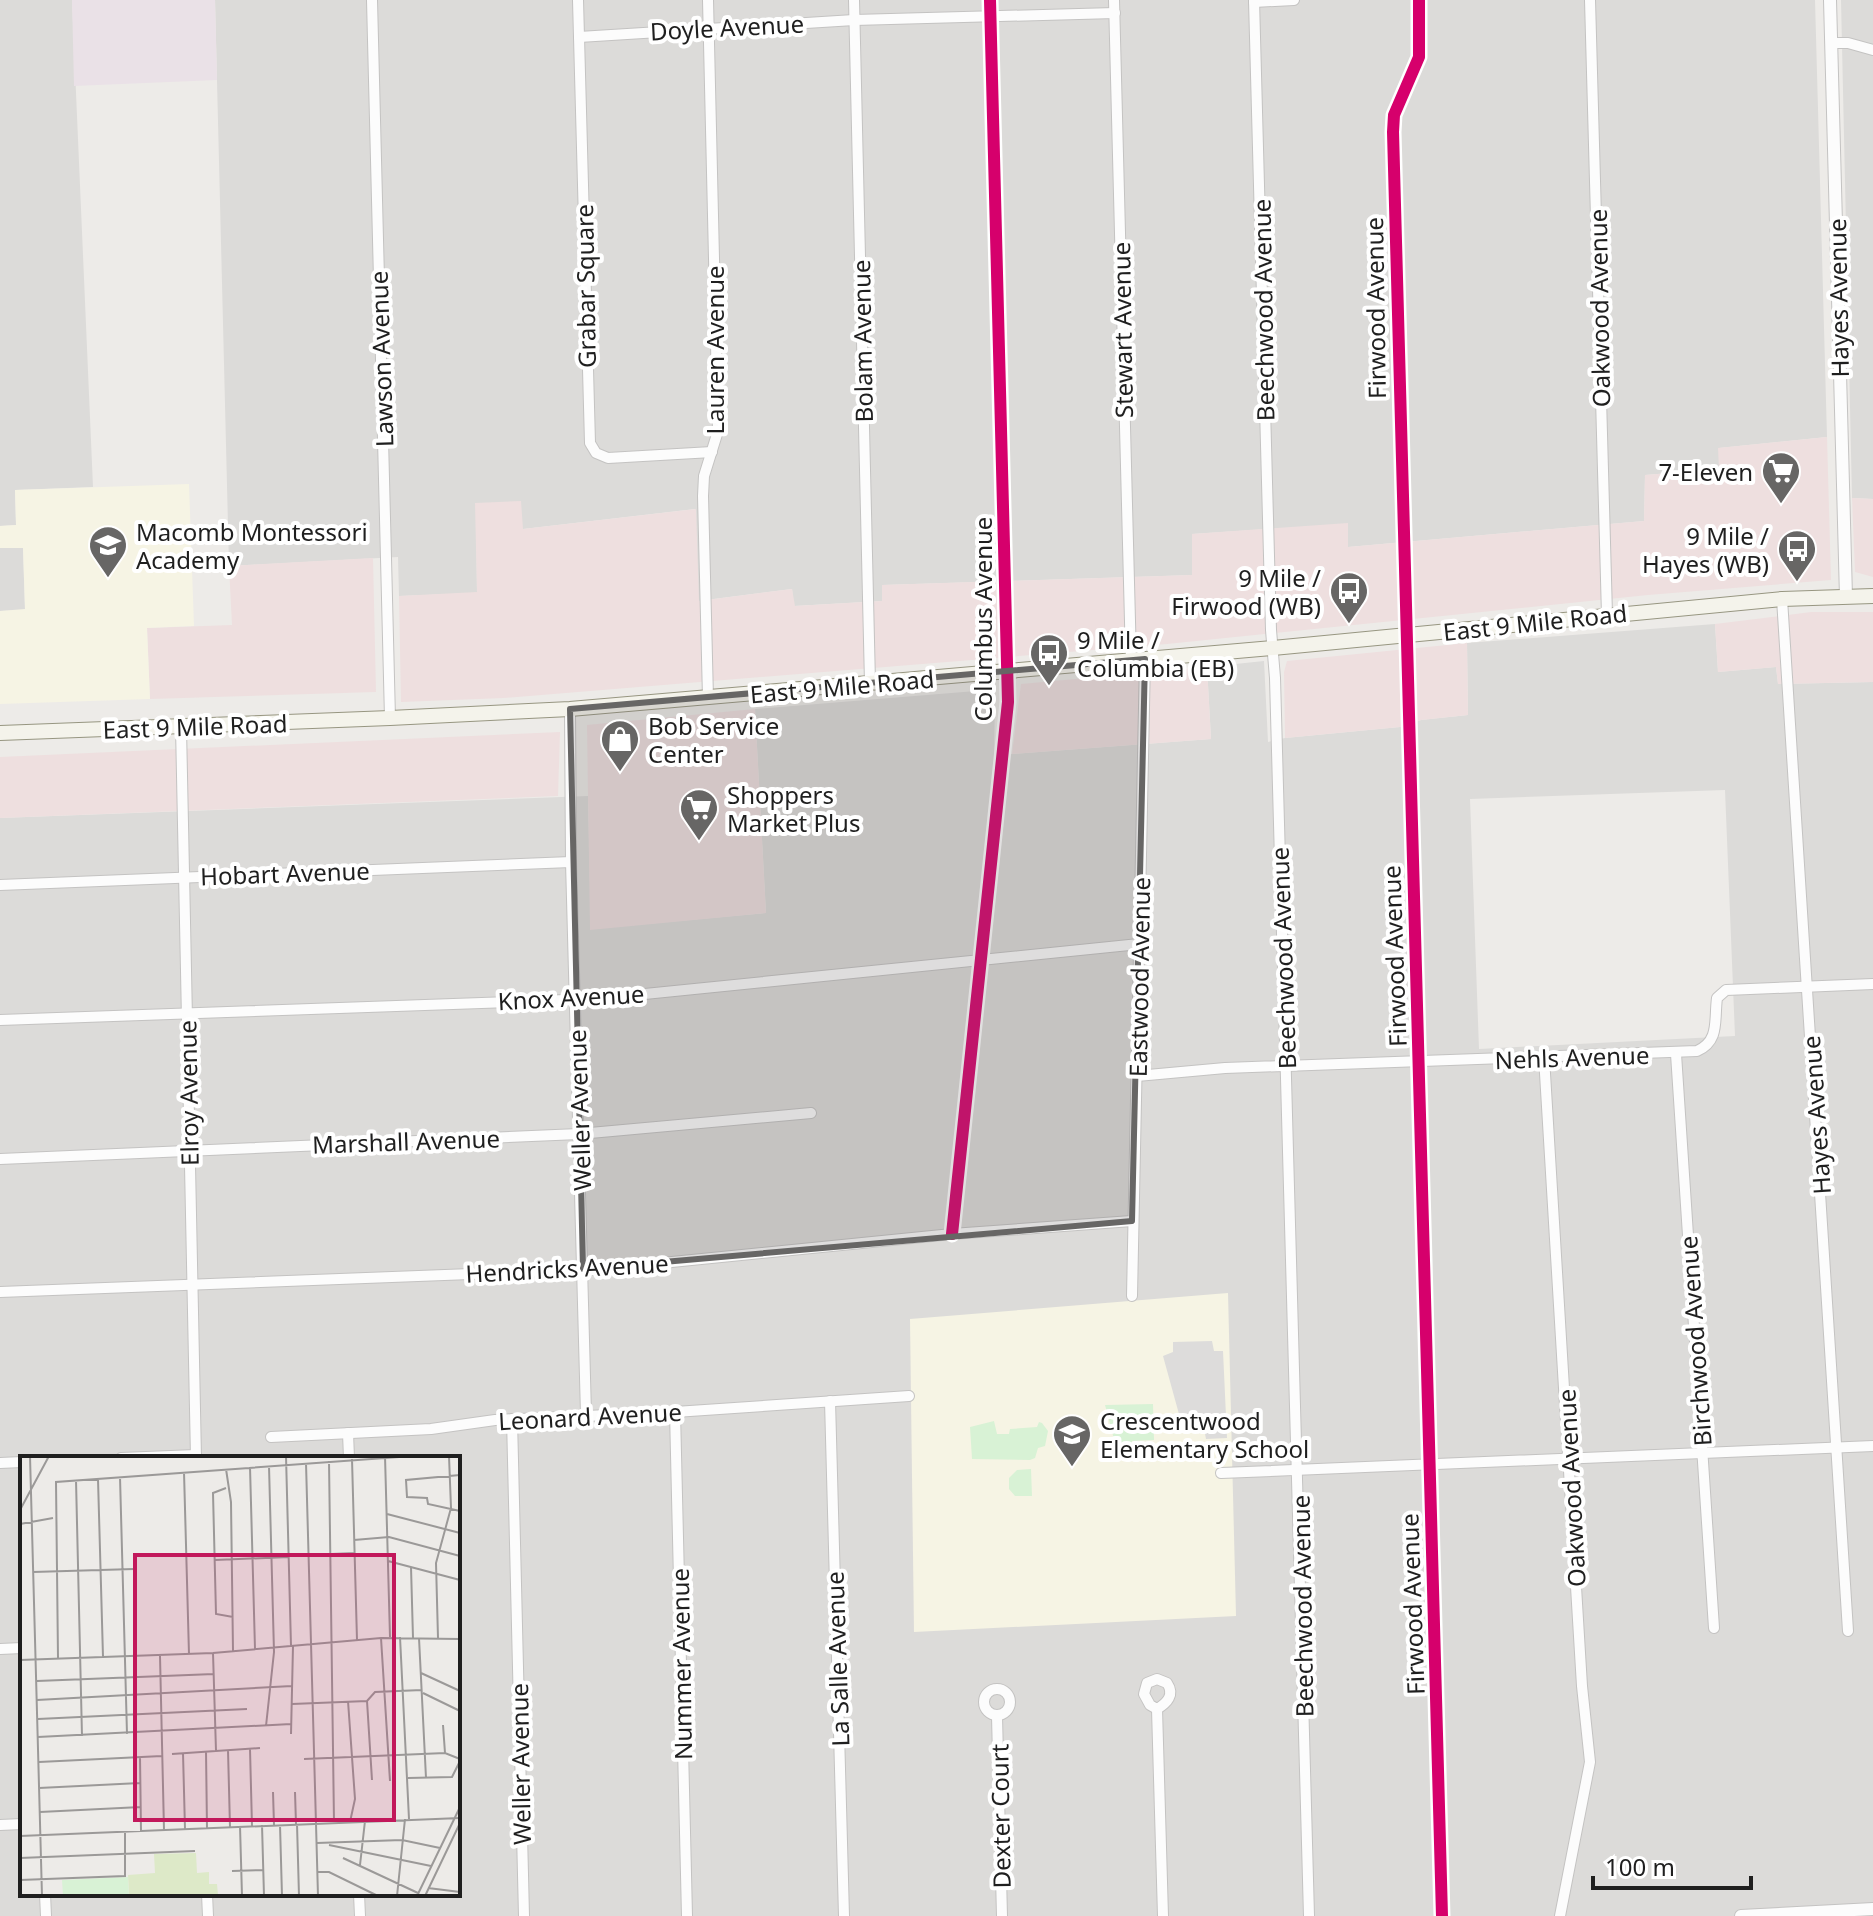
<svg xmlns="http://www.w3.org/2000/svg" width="1873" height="1916" viewBox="0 0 1873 1916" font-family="'Noto Sans',sans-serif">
<rect width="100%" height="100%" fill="#edebe8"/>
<g fill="#dcdbd9" fill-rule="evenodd">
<path d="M0,0H72L93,487L15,490L16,525L0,526Z"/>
<path d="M215,0H1815L1827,437L1719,448L1720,469L1645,475L1644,521L1348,547V524L1192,534L1193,575L882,585V601L794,606L792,589L698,601L695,509L523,529L476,503L477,593L399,596L398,557L229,566Z"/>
<path d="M1841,0H1873V499L1852,498Z"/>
<path d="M0,548H23L25,610L0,611Z"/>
<path d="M1715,624L1718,672L1776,667L1778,684L1873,682V1916H0V818L588,796L591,929L766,913L755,709L988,690L995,695L994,760L1012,754L1211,739L1207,667L1264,661L1268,742L1285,738L1400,727L1421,720L1468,715L1467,643ZM1725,790L1735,1036L1479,1049L1470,799ZM22,1458H458V1894H22Z"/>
</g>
<g fill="#eedfdf">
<path d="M1827,437L1831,580L1648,595L1167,644L504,698L401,702L399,596L477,592L475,503L521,501L523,529L696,509L699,601L792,589L795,606L882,601V585L1192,575V534L1348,523V547L1644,521L1645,475L1719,469L1718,448Z"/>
<path d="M1852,498L1873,499V577L1855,572Z"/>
<path d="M373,558L376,692L150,699L147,628L232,625L229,566Z"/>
<path d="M1811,612H1873V682L1778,684L1776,667L1718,672L1715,624Z"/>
<path d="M1467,643L1468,715L1421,720L1400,727L1285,738L1284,672L1287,661Z"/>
<path d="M1207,667L1211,739L1012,754L1021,684Z"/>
<path d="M755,709L766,913L590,930L587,725Z"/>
<path d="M560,732L558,796L0,818V757Z"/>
</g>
<path fill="#eae1e7" d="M72,0H215L217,80L74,86Z"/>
<g fill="#f6f4e4">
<path d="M189,484L194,626L147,628L150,699L0,704V611L25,609L23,548H0V526L16,525L15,490Z"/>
<path d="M1228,1293L1236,1616L914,1632L910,1319Z"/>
</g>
<g fill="#d8f2d5">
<path d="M1153,1404L1154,1440L1132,1441V1447H1126V1443H1115L1105,1405Z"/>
<path d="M994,1421L997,1434H1009L1010,1429L1037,1427L1039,1422L1042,1423L1048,1431L1045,1446L1038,1448L1035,1458L1030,1460L972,1459L970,1427Z"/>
<path d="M1031,1469L1032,1496H1015L1009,1489V1478L1017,1470Z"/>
</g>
<path fill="#dddcdb" d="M1212,1341L1214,1351H1223L1227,1438L1206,1439L1203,1423L1182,1425L1163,1356L1173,1352V1342Z"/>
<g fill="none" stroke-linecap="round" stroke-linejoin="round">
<g stroke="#c4c3c2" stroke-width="12">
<g id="minor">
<path d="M372,0L390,718"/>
<path d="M578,0L590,443L596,453L608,458L712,452"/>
<path d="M854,0L870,683"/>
<path d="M1114,0L1131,660"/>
<path d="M1254,0L1271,630L1275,678L1309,1916"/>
<path d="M1419,0V57L1394,115L1393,132L1442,1916"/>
<path d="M1590,0L1607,615"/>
<path d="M1254,2L1294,0"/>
<path d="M579,37L854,20L1115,13"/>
<path d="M1831,43H1848L1873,50"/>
<path d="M1782,599L1848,1631"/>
<path d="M708,698L703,496L704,476L718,431L708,0"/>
<path d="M570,709L571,862L586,1414"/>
<path d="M181,727L196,1458"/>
<path d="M0,885L571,862"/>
<path d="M0,1020L595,999L1139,944"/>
<path d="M1676,1054L1714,1628"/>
<path d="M1544,1057L1582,1686L1590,1762L1560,1916"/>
<path d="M1137,1076L1225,1068L1697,1051C1720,1041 1714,1020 1717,998L1726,990L1873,984"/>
<path d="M0,1159L579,1134L811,1113"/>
<path d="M952,1234L1008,702L990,0"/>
<path d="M0,1292L602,1269L952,1234L1132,1221"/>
<path d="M1132,1296L1145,659"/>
<path d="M830,1401L844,1916"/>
<path d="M675,1412L687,1916"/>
<path d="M512,1419L524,1916"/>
<path d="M348,1433L349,1458"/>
<path d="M271,1437L431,1429L495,1420L675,1412L909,1396"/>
<path d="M121,1458L196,1455"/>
<path d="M0,1463L22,1462"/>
<path d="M1221,1473L1873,1446"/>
<path d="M0,1649L22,1648"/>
<path d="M1157,1679L1167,1683C1175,1695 1167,1703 1157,1709L1150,1705L1144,1694L1147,1683Z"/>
<circle cx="997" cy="1702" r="13"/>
<path d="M1157,1709L1163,1916"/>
<path d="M997,1716L1002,1916"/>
<path d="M0,1825L22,1824"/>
<path d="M45,1894L46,1916"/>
<path d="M207,1894L208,1916"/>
<path d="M359,1894L360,1916"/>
</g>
</g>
<g stroke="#c4c3c2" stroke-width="14">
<g id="tertiary">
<path d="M1830,0L1846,597"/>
<path d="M1741,1916L1873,1909"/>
</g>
</g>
<g stroke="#979681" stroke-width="16">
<path id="secondary" d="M0,733L390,718L570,709L1273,648L1782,599L1873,596"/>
</g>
<use href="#minor" stroke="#fcfcfc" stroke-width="10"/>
<use href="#tertiary" stroke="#fcfcfc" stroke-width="12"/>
<use href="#secondary" stroke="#f4f3eb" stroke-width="14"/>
<g stroke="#fff" stroke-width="17">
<g id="cycleway">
<path d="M1419,0V57L1394,115L1393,132L1442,1916"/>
<path d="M952,1234L1008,702L990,0"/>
</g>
</g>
<use href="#cycleway" stroke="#d6006c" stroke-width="12"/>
</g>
<path fill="#676665" fill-opacity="0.2" stroke="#676665" stroke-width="6" stroke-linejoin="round" d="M1145,659L1132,1221L583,1269L570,709Z"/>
<defs>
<g id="supermarket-pin" transform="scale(2)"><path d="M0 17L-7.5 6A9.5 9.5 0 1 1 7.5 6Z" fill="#676665" stroke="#fff"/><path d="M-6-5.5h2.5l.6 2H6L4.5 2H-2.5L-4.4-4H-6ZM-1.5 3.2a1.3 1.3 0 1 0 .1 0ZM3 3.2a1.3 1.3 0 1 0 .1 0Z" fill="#fff"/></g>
<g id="school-pin" transform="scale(2)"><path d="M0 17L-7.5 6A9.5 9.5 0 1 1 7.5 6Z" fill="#676665" stroke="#fff"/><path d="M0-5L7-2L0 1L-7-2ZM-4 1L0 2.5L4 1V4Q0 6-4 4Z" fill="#fff"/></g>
<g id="bus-pin" transform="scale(2)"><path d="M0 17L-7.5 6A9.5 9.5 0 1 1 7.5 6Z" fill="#676665" stroke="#fff"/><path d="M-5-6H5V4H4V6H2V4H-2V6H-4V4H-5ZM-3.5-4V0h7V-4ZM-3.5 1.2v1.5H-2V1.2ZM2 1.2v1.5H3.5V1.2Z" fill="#fff"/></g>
<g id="shop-pin" transform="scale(2)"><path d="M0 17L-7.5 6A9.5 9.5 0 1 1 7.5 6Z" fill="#676665" stroke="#fff"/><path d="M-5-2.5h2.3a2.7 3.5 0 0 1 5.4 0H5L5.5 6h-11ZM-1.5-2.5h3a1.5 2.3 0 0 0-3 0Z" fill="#fff"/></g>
</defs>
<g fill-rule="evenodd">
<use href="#supermarket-pin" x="1781" y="471"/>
<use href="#school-pin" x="108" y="545"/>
<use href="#bus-pin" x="1797" y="549"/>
<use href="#bus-pin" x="1349" y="591"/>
<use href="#bus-pin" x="1049" y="653"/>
<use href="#shop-pin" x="620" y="739"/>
<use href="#supermarket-pin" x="699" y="808"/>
<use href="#school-pin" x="1072" y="1434"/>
</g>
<g text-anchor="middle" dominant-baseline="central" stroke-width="8" stroke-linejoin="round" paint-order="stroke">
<g font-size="24" fill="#1f1f1f" stroke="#fff">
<text transform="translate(727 27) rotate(-3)">Doyle Avenue</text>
<text transform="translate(585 286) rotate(-91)">Grabar Square</text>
<text transform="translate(1838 298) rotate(-91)">Hayes Avenue</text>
<text transform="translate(1375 308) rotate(-91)">Firwood Avenue</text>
<text transform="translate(1599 308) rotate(-91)">Oakwood Avenue</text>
<text transform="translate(1263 310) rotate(-91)">Beechwood Avenue</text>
<text transform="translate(1122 330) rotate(-91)">Stewart Avenue</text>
<text transform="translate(862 341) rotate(-91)">Bolam Avenue</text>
<text transform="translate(714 350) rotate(-90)">Lauren Avenue</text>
<text transform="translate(381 359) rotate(-92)">Lawson Avenue</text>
<text transform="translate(982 619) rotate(-90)">Columbus Avenue</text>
<text transform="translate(1535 622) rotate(-6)">East 9 Mile Road</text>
<text transform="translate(842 686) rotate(-5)">East 9 Mile Road</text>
<text transform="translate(195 726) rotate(-2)">East 9 Mile Road</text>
<text transform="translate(285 873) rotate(-2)">Hobart Avenue</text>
<text transform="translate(1394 956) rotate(-92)">Firwood Avenue</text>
<text transform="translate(1283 958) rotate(-92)">Beechwood Avenue</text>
<text transform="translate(1139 977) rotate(-89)">Eastwood Avenue</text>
<text transform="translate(571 997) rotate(-3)">Knox Avenue</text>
<text transform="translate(1572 1057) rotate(-2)">Nehls Avenue</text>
<text transform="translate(188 1093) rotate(-91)">Elroy Avenue</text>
<text transform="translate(579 1110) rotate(-92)">Weller Avenue</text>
<text transform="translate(1816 1115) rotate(-94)">Hayes Avenue</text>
<text transform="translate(406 1141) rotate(-2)">Marshall Avenue</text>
<text transform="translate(567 1268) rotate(-3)">Hendricks Avenue</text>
<text transform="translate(1695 1341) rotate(-94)">Birchwood Avenue</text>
<text transform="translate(590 1416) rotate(-3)">Leonard Avenue</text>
<text transform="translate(1571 1488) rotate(-93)">Oakwood Avenue</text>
<text transform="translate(1412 1604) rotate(-92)">Firwood Avenue</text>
<text transform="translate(1302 1606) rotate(-91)">Beechwood Avenue</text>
<text transform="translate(837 1659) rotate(-92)">La Salle Avenue</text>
<text transform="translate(681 1664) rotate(-91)">Nummer Avenue</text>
<text transform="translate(520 1764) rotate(-91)">Weller Avenue</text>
<text transform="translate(1000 1816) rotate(-91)">Dexter Court</text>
</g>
<g font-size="24" fill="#1f1f1f" stroke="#fff" text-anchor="start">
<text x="1753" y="471" text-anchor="end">7-Eleven</text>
<text x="136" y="531">Macomb Montessori<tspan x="136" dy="28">Academy</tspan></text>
<text x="1769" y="535" text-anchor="end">9 Mile /<tspan x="1769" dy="28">Hayes (WB)</tspan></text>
<text x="1321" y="577" text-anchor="end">9 Mile /<tspan x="1321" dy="28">Firwood (WB)</tspan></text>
<text x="1077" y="639">9 Mile /<tspan x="1077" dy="28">Columbia (EB)</tspan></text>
<text x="648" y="725">Bob Service<tspan x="648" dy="28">Center</tspan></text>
<text x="727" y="794">Shoppers<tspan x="727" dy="28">Market Plus</tspan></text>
<text x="1100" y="1420">Crescentwood<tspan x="1100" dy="28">Elementary School</tspan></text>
</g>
</g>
<g transform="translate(20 1456)">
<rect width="440" height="440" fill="#edebe8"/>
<path d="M176,397L177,417L189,416V428H197L198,439L109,440L108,419L135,417L134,398Z" fill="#dde9c8"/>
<path d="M108,421L109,440H43L42,424Z" fill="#d8f2d5"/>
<path fill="none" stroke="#9b9998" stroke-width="2" d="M10,0L22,440M266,0L271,190M365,0L370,181M332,3L337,184M309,5L314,366M286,7L298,440M230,11L235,193M206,13L211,46L213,195M164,16L169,198M440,19L386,24L387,41L407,42L408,48L440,55M100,21L107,278M78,23L83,201M56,24L62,280M206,32L193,37L196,158L213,161M0,54L29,0M367,58L440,77M0,68L33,62M334,84L369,81L440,100M288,99L335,97M195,104L269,101M368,105L440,124M391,111L393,182M13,116L114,113M380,181L389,363M361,182L370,325M399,182L406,322M418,182L416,107L431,52L429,0M193,197L196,295M140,200L144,374M38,202L36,26L393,0M0,204L193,197L361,182L440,183M401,217L440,235M17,225L194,218M403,237L440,255M17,244L272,230M328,245L335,343L330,366M347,245L352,324M272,248L347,245L355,236L402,234M18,263L227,253M423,269L425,297M246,270L254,196L249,10M271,278L273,190M18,281L271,268M230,293L232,370M208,294L210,371M186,295L187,372M163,297L165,373M152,298L240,292M120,301L121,375M284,303L425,297L440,303M19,306L142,300M388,322L432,321L440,305M19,332L120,327M253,336L254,369M275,336L276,368M20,356L121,351M277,368L279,440M242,369L244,440M260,369L262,440M220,370L222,440M0,380L440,362M297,387L382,384L420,392M309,389L411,410M0,402L175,395M323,402L398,437M340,409L345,365M212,415L244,414M298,416H309L358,440M0,424L105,420V376M408,432L440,436M377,440L385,363M397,440L440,351M405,440L440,367"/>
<path fill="#c2185b" fill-opacity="0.15" stroke="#c2185b" stroke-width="4" d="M115,99H374V364H115Z"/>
<rect width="440" height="440" fill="none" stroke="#1f1f1f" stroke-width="4"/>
</g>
<path d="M1593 1876v12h158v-12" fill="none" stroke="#1f1f1f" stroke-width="4"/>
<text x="1605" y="1876" font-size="24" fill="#1f1f1f" stroke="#ffffff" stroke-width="6" paint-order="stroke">100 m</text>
</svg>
